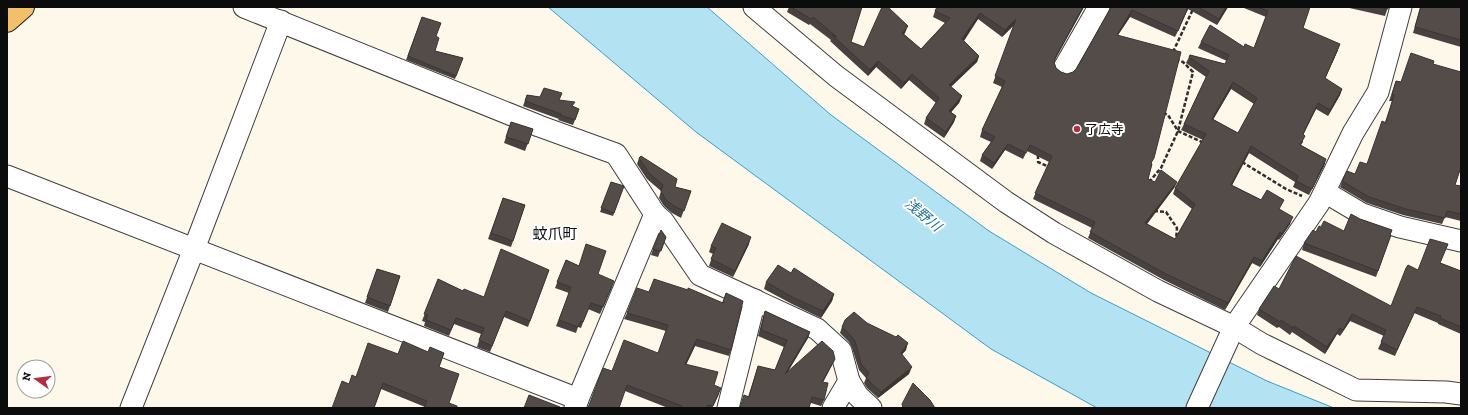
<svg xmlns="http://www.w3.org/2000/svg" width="1468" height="415" viewBox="0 0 1468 415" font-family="'Zilla Slab','Noto Sans JP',serif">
<rect width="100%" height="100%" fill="#fef8eb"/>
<path fill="#b3e2f2" stroke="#3e9ec5" d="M548,7H707L831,115L989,231L1091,293L1267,381L1334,408H1097L991,349L696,132Z"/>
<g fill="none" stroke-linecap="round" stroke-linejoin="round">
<g stroke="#3f3f3f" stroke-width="23">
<g id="minor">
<path d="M244,7L539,126L616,154L655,214L663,221L700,275L817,329L841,351L849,381L858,396L871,408"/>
<path d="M754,7L836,76L1006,202L1054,233L1158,291L1234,327L1262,344L1356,390L1446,392L1461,394"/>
<path d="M1064,68L1099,7"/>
<path d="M7,176L578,399L575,408"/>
<path d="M1325,192L1362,214L1400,227L1461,241"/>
<path d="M578,399L655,214"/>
<path d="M131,408L194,249L281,21"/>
<path d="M728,408L755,300"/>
<path d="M833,408L849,381"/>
<path d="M1197,408L1234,327L1319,203L1353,133L1378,92L1401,7"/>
</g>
</g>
<g stroke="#1d1d1d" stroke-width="24">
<path id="major" d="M7,21L23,7"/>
</g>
<g stroke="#2e2e2e" stroke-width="2.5" stroke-dasharray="4 2" stroke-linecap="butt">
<path d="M1173,52L1194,7"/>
<path d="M1163,113L1168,115L1178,131L1204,143"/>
<path d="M1038,155V162L1049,167"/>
<path d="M1242,162L1286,189L1302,196"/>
<path d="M1149,182L1161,168L1178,131L1193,72L1183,62L1177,60"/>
<path d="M1154,211L1166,212L1177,228L1176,240"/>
</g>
<use href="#minor" stroke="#fff" stroke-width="21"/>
<use href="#major" stroke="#f1c069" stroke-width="22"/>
</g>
<g fill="#48413f" fill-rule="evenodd">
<path d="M789,7H862L851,42L864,47L905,33L904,34L921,49L945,23L933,17L935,11L1084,7L1055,60L1054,62L1056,68L1061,72L1067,74L1073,72L1077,68L1111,7H1228L1217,25L1188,9L1175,37L1130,17L1118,35L1152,164L1148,179L1155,182H1177L1174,188L1147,224L1175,239L1192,209L1173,194L1175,188L1203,140L1181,130L1184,124L1206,77L1186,63L1190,55L1225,64L1227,61L1198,48L1201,42L1254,48L1266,17L1244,8V7H1309L1303,28L1338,50L1325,79L1342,89L1340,95L1328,116L1316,109L1303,135V142L1301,145L1326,159L1324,166L1309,195L1293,187L1295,182L1249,153L1232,185L1280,209L1290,224L1279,240L1278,239L1260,267L1252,263L1225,310L1164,280L1088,238L1092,228L1033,199L1049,162L1027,151L1023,159L1005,150L992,169L980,161L982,155L991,142L980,137L982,130L1002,87L993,83L1014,25L1002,37L978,19L964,41L979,56L977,62L951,87L962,96L959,103L951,112L956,116L954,122L944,138L924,124L926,118L936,103L909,80L901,89L876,67L868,76L830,41L831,40L810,24L809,25L787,12ZM1231,89L1254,104L1238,133L1213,119Z"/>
<path d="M1345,7H1388L1385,16Z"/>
<path d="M1420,7H1461V47L1413,33Z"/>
<path d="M422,17L436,36L435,51L463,58L455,79L406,60Z"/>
<path d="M1433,64L1455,185L1461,186V221L1445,217L1442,224L1403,215L1367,203L1340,187L1342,181L1355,174L1367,164L1385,122L1392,101H1389L1396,81L1401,82Z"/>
<path d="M527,95L559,100L579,109L573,125L558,120L559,119L523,106Z"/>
<path d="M511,122L533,129L525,151L504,143Z"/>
<path d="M639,158L675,187L691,191L681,218L672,213L664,206L659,198L661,191L647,179L637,164Z"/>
<path d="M611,182L624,186L613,216L600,212Z"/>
<path d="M503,198L525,205L511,247L488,239Z"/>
<path d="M1360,219L1392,230L1390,235H1391L1376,277L1302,250L1304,243L1316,232L1344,231Z"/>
<path d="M666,237L658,257L651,255L653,249Z"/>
<path d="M749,244L733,277L709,266L713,254L709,252L711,246Z"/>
<path d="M566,260L598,274L612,287L600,314L588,309L581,328L578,327L576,333L556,326L569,293L555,288Z"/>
<path d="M1441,263L1461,271V334L1438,324V323L1414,313L1395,356L1378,349L1384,336L1350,321L1340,336L1337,334L1325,354L1292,332L1290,335L1279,327L1277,328L1257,315L1259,309L1279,289L1391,306L1418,270Z"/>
<path d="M377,269L400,276L388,312L365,303Z"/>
<path d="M549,270L528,327L504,317L490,352L477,347L481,334L454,324L449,336L424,326L425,322L422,321L438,279L463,291L484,297Z"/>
<path d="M791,273L834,294L832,301L821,318L792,304L764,289L766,282Z"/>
<path d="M649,292L722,303L726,293L731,350L729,356L695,346L686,365L714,385L719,394L712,408H668L625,391L612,371L658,353L666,331L624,319L627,313Z"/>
<path d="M765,311L810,332L808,338L788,371L835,359L832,365L823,382L824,400L821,406L811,403L748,397L758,366L775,370L784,347L758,336L763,317Z"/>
<path d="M867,323L906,350L902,354L909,374L878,398L867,388L864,383L866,378L859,370L852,348L849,342L840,333L842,327Z"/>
<path d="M428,352L444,353L425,407L381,389L374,408L349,384L356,376L398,354Z"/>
</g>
<g fill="#3b3533">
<path d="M1083,7H1084L1053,62L1056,56Z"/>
<path d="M1188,7H1189L1175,37L1178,31Z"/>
<path d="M1226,7H1228L1217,25L1219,19Z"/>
<path d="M1132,10L1130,17L1114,41L1117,35Z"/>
<path d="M980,13L978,19L960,46L962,39Z"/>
<path d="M1016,19L1014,25L1002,37L1005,30Z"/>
<path d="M908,26L905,33L900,39L902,33Z"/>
<path d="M1340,44L1338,50L1322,85L1325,78Z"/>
<path d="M979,56L977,62L946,91L949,85Z"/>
<path d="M878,61L876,67L868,76L870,70Z"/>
<path d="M912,74L909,80L901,89L904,83Z"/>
<path d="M1233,82L1231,89L1210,125L1212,119Z"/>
<path d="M1342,89L1340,95L1328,116L1330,110Z"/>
<path d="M962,96L959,103L947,117L949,111Z"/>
<path d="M1318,103L1316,109L1300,141L1303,134Z"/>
<path d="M956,116L954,122L944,138L946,132Z"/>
<path d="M1008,144L1005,150L992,169L994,163Z"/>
<path d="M1251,146L1249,153L1229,191L1231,185Z"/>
<path d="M1326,159L1324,166L1309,195L1312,189Z"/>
<path d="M1177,182L1174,188L1143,229L1145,223Z"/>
<path d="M1293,217L1290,224L1279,240L1282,234Z"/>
<path d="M1280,232L1278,239L1260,267L1262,261Z"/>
<path d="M751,237L749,244L733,277L735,271Z"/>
<path d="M1254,257L1252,263L1225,310L1228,303Z"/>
<path d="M834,294L832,301L821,318L823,311Z"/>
<path d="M1352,314L1350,321L1340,336L1343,330Z"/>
<path d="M1340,328L1337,334L1325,354L1327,347Z"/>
<path d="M810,332L808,338L783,380L785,374Z"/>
<path d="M697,339L695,346L683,371L685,364Z"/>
<path d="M908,343L906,350L898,359L901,353Z"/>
<path d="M835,359L832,365L820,388L822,382Z"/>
<path d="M912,367L909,374L878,398L881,392Z"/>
</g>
<g fill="#544c49" stroke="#3b3533" fill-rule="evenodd">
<path d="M791,7H862L851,42L864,47L882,7H888L908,26L902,33L921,49L950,18L935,11L937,7H1083L1056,56L1054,62L1056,68L1061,72L1067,74L1073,72L1077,68L1111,7H1188L1178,31L1132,10L1117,35L1181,52L1154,158L1151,163L1152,164L1148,179L1155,182L1161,170L1177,182L1145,223L1175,239L1195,204L1175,188L1206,134L1184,124L1209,71L1189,57L1190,55L1225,64L1229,55L1201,42L1210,25L1244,47L1245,44L1254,48L1268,11L1258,7H1310L1303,28L1340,44L1325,78L1342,89L1330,110L1318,103L1303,134L1305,136L1300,145L1326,159L1312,189L1296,181L1298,176L1251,146L1231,185L1261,200L1267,190L1284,200L1279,209L1293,217L1282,234L1280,232L1262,261L1254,257L1228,303L1166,274L1090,232L1095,222L1035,193L1052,156L1030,145L1026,153L1008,144L994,163L982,155L995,137L982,130L1005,81L995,76L1016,19L1005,30L980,13L962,39L979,56L949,85L962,96L949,111L956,116L946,132L926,118L939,98L912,74L904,83L878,61L870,70L832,35L837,37L813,17L811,19ZM1233,82L1257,98L1238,133L1212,119Z"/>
<path d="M1198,7H1226L1219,19Z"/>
<path d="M1376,7H1388V9Z"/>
<path d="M1421,7H1461V40L1415,27Z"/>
<path d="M422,17L441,23L436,36L439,38L435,51L463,58L456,76L408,56Z"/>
<path d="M1411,53L1434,61L1433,64L1461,72V167L1455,185L1461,186V214L1447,211L1445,218L1406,209L1369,197L1342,181L1347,171L1355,174L1360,162L1367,164L1382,121L1386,123L1394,95L1392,94L1396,81L1401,82Z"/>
<path d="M544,88L562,93L559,100L575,102L572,106L579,109L575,120L560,115L561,114L525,101L527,95L540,97Z"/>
<path d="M511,122L533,129L528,144L506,137Z"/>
<path d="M641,156L677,179L675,187L691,191L684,211L674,206L666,200L661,191L663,185L649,173L639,158Z"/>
<path d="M611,182L624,186L614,213L601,208Z"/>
<path d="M503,198L525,205L513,241L491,233Z"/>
<path d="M1351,214L1360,219L1392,230L1390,235H1391L1378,271L1304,243L1313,230L1316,232L1319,226L1321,227L1324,221L1344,231Z"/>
<path d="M722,223L751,237L735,271L711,259L716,248L711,246Z"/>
<path d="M661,230L666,237L661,251L653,249Z"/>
<path d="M1430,239L1448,244L1440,263L1461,271V327L1440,318L1441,316L1417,307L1397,350L1381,342L1386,330L1352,314L1343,330L1340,328L1327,347L1294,326L1293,328L1281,320L1280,322L1259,309L1274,286L1279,289L1296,256L1391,306L1406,268L1408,265L1418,270Z"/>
<path d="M586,244L606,251L598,274L614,281L603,307L591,303L583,322L581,321L578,327L559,320L571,287L557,282L566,260L579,266Z"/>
<path d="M501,249L549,270L530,321L506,311L492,346L479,340L484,328L456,318L451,330L426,320L428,315L424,314L438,279L463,291L464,289L484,297Z"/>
<path d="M778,265L791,273L794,268L834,294L823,311L794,298L766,282Z"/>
<path d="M377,269L400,276L390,306L367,297Z"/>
<path d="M654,279L688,290V288L723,303L726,293L743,301L731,350L697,339L685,364L718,372L714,385L721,388L713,406L708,405L707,408H681L682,406L627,385L619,408H588L603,368L612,371L624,340L658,353L668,325L627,313L637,288L649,292Z"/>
<path d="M765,311L810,332L785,374L822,341L833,351L835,359L822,382L828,383L824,400L812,397L809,408H740L744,395L749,397L758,366L775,370L787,340L761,330Z"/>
<path d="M854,312L867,323L896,337L898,335L908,343L901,353L912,367L881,392L870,382L866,377L869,373L861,364L855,341L851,336L842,327L845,320Z"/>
<path d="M403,341L428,352L430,347L444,353L439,367L459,374L449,403L457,406V408H424L427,401L383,383L374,408H332L342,381L349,384L352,375L356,377L368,343L398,354Z"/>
<path d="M913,383L930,400L935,408H903L902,404Z"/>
<path d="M529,395L560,407V408H524Z"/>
</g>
<circle fill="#b32c42" stroke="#fff" stroke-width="1.5" cx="1077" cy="129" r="4"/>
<g text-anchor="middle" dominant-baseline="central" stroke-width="4" stroke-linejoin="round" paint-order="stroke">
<g font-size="13" fill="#0c0c0c" stroke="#fff" text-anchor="start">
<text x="1085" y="129">了広寺</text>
</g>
<g font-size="14" font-style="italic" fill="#1d6e95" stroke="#fff">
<text transform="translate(923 215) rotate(40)">浅野川</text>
</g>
<g font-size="15" fill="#0c0c0c" stroke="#fff">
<text x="555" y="234">蚊爪町</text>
</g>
</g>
<rect width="1468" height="415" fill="none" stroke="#0c0c0c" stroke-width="16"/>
<g transform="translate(36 379) rotate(284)"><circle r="19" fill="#ffffff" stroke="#9e9e9e"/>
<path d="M0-3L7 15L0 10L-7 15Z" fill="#b32c42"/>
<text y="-6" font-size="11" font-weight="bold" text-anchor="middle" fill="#0c0c0c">N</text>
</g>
</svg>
